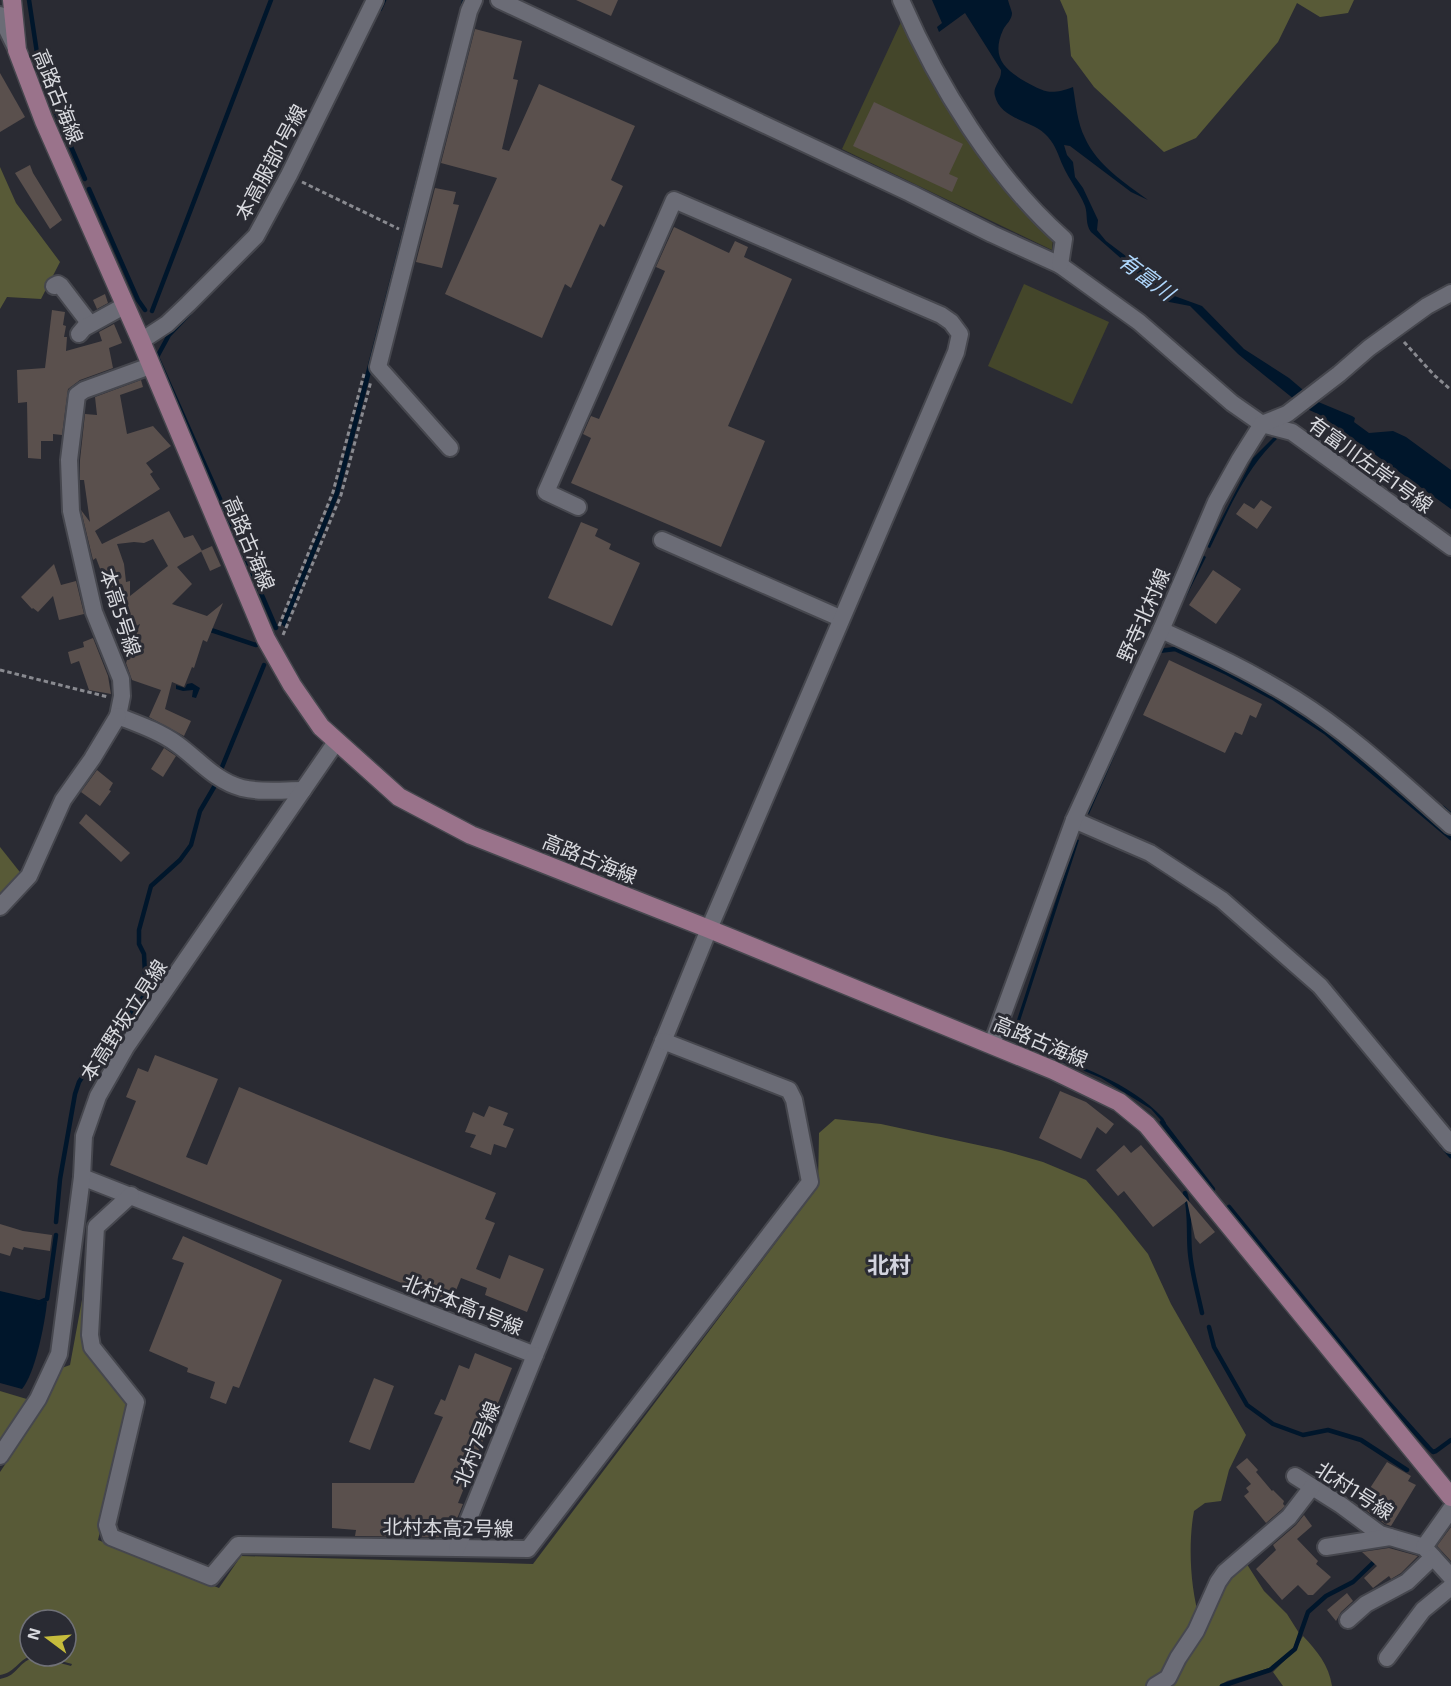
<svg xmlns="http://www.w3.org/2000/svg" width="1451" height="1686" viewBox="0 0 1451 1686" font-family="'Exo 2','Noto Sans JP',sans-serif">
<rect width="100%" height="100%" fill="#2a2b33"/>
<g fill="#44462a">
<path d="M901,22L975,144L1053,237L1052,250L842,149Z"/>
<path d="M1024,284L1109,322L1072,404L988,366Z"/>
</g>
<g fill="#585a37">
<path d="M1060,0H1354L1348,13L1320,17L1297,3L1278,42L1196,138L1164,152L1094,87L1071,56L1067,16Z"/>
<path d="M0,167L16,203L60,262L41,299L7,297L0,309Z"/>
<path d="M0,847L23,876L0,902Z"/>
<path d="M835,1119L881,1124L1001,1150L1043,1162L1086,1180L1116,1214L1148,1254L1171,1304L1246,1435L1229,1470L1221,1501L1205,1503L1194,1511C1188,1543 1190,1588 1200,1620L1179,1652L1150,1686H0V1679C16,1676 16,1667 28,1660C38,1654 60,1664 71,1666L72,1664L43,1656H66V1620H30V1656C18,1661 14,1673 0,1675V1472L37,1417L59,1369L70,1365L82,1300L87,1226L90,1223L84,1349L125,1397L129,1411L98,1540L219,1588L241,1556L533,1564L818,1187L819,1133Z"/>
<path d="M0,1391L30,1400L0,1445Z"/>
<path d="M1243,1558L1264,1591L1287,1614L1299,1633L1293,1649L1269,1668L1227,1681L1219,1686H1173L1170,1680L1202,1623Z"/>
<path d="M1303,1636C1317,1651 1329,1665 1332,1686H1283L1273,1672L1296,1649Z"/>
</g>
<g fill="#00162b">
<path d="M462,0H469L339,494L285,627L281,624L335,492Z"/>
<path d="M932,0H1008C1009,4 1011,9 1012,13C1012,20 1006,24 1003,30C991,57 1004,69 1026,82C1046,93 1051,95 1073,87C1076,104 1077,122 1085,138C1097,165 1125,183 1148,200L1131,192L1070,146L1064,145L1067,155L1073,162L1075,177L1083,188L1098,220L1097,230L1106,241L1143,269L1153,281L1169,294L1202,306L1244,349L1289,378L1316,401L1352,416L1355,418L1354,422L1369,433L1393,431L1406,437L1451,470V509L1320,415L1305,408L1238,354L1190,306L1164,301L1133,269L1091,232C1085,224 1088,215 1085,206C1079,191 1069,180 1063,166C1058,155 1056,146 1048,137C1035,120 1001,121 995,96C992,87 1002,80 1001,70L965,13L939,32L937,27L942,23Z"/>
<path d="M1274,437L1277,439C1245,470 1229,509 1210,548L1207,547L1253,458Z"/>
<path d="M1203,555L1206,557L1173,623L1170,622L1189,587Z"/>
<path d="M1158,649L1161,650L1089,814L1086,812Z"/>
<path d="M192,683L200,688L196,698L192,697L193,690L183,691L176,689V685L185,688L187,684Z"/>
<path d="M1076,839L1079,840L1020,1021C1019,1033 1023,1041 1032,1048C1079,1066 1128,1081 1163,1118L1166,1123L1165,1125L1151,1109L1101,1078L1025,1046L1017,1031V1020Z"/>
<path d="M0,1291L47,1302C45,1323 35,1374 22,1389L0,1383Z"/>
</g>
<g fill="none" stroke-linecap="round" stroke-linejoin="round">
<g stroke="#00162b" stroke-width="4.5">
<path d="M29,0L37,53L52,102"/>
<path d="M380,9L384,0"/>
<path d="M55,110L85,179"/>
<path d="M89,189L138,300L145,310"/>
<path d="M152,311L271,0"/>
<path d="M189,314L169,335L157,357L240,544"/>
<path d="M243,551L276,628"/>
<path d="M208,629L256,645"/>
<path d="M1158,654L1159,651L1175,649L1227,673L1275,699L1325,732L1451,838"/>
<path d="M220,772L264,665"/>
<path d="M1443,808L1451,815"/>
<path d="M1162,1122L1213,1189"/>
<path d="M1443,1147L1451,1156"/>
<path d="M1185,1193C1191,1209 1188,1235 1190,1253C1192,1274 1198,1294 1202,1313"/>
<path d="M1229,1207L1387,1401L1429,1448L1433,1452L1436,1451L1451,1440"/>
<path d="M56,1222L60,1179L75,1094L79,1082L96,1056L100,1055L146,993L144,954L139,944V930L151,886L180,860L191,845L200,811L217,782"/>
<path d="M38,1303L47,1299L56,1235"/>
<path d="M1209,1327L1214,1347L1247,1405L1273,1424L1303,1435L1328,1430L1361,1440L1407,1470"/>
<path d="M1222,1686L1270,1670L1295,1649L1308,1612L1326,1596L1353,1582L1377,1559"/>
</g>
</g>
<g fill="#5a504d" fill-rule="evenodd">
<path d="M576,0H618L611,16Z"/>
<path d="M475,29L522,41L513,79L518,80L502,149L509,151L539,84L635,126L611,180L623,186L604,227L600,224L571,288L565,284L542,338L445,294L497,178L441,163Z"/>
<path d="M0,73L25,117L0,132Z"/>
<path d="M874,102L963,144L949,174L958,178L952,192L853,146Z"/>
<path d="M30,165L33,173L62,220L50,229L15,173Z"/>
<path d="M435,188L456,192L453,204L459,205L442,268L416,262Z"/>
<path d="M674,227L729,253L735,241L748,247L744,257L792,279L728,426L765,441L721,547L571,483L591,438L583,434L591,416L599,419L665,271L656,267Z"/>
<path d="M105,294L108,303L97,309L93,300Z"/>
<path d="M52,310L65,312L63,325L66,326L64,337H67L66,351L102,341L99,332L114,324L122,343L109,348L113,368L80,380L68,389L62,435L53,434V441H41V459L28,458L27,402L18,403L17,370L45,368Z"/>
<path d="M141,380L143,387L120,395L127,434L153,426L171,446L146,463L153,472L150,474L160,489L95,531L102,544L169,511L184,538L193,535L202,551L177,567L192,584L172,604L207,616L223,603L207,642L203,640L194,668L192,667L184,687L172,682L165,709L191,721L184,736L149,717L161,690L132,680L126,663L140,624L124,632L96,558L93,560L81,510L90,522L84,480H80V460L85,414L97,415L95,397ZM153,539L168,566L130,596V581L126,582L124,564L117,544L134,542L144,543Z"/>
<path d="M1261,500L1272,507L1257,529L1236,514L1244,503L1254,509Z"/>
<path d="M581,522L598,529L595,536L611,544L609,549L640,563L612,626L548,598Z"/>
<path d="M212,546L221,566L210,571L201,551Z"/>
<path d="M54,564L61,585L76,581L84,614L59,620L53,596L38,612L33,608L32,609L21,597Z"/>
<path d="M1213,570L1241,589L1216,624L1189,605Z"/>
<path d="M93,638L108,676L111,694L89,690L79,661L71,664L68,652L84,647L83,642Z"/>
<path d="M1169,660L1262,704L1256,718L1250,715L1242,735L1235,732L1225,753L1143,715Z"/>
<path d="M164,748L176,756L163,777L151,769Z"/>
<path d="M97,770L113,783L109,790L111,791L100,806L81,792Z"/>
<path d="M86,814L130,853L121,862L79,823Z"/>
<path d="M155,1055L218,1079L186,1157L207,1165L239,1087L496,1193L485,1219L495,1223L476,1269L500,1279L509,1255L544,1269L527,1312L485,1295L487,1288L461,1278L451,1303L110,1165L136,1101L126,1097L138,1068L148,1072Z"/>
<path d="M1060,1091L1086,1102L1114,1124L1106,1134L1097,1127L1081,1159L1039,1138Z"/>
<path d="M489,1106L508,1113L503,1125L514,1129L506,1148L494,1144L491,1155L470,1147L476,1135L465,1132L473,1112L484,1117Z"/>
<path d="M1124,1145L1131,1153L1141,1145L1215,1232L1200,1244L1195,1238L1187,1201L1153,1227L1124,1191L1118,1196L1096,1170Z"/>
<path d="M0,1224L23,1231L52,1235L50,1251L24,1247L23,1250L13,1247L10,1256L0,1253Z"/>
<path d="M183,1236L282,1280L239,1388L233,1386L226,1404L210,1398L215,1382L187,1372L188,1368L149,1351L184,1263L172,1259Z"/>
<path d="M475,1353L512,1368L458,1503L463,1504L452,1531L436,1522L439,1537L355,1536L356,1530L332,1528V1483H414L443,1417L434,1414L441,1399L445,1401L459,1365L469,1369Z"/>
<path d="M374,1378L394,1386L370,1450L349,1442Z"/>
<path d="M1247,1458L1258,1470L1256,1472L1272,1491L1273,1490L1284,1501L1283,1504L1285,1506L1281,1510L1266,1523L1244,1496L1249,1492L1246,1488L1251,1484L1236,1467Z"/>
<path d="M1387,1462L1411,1476L1408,1481L1416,1485L1391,1526L1385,1524L1359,1505Z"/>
<path d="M1304,1515L1312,1526L1297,1539L1318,1561L1316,1564L1331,1577L1313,1595H1308L1298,1585L1282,1600L1256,1569L1276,1550L1273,1545L1296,1525Z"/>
<path d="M1451,1527V1561L1437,1546Z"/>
<path d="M1389,1548L1418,1556L1401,1573L1391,1579L1389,1576L1373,1588L1364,1578L1377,1566L1362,1552Z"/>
<path d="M1347,1593L1353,1601L1341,1612L1336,1621L1327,1610Z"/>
</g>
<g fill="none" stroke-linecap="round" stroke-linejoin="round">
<g stroke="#46474e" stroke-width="20">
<g id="minor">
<path d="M499,0L910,193L992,234L1060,265L1139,322L1232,403L1262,424L1292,432L1451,547"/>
<path d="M901,0C937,84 995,178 1064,239L1060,265"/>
<path d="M0,15L15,46"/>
<path d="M54,286L58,284L61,286L90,324"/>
<path d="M79,334L84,328L124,306"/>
<path d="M141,341L167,324L188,304L256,236L289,175L375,0"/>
<path d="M150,366L84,390L77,395L69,460L71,511L94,612L121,679L122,696L118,716C138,724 159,731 177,744C198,759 215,781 242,788C262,793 283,790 303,790"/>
<path d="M450,448L378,367L469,11L474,0"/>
<path d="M662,540L840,618"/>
<path d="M1161,630C1207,651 1252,672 1295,699C1351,734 1401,782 1451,826"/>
<path d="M1074,820L1150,853L1222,900L1320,986L1451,1144"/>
<path d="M0,907L29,876L63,800L92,759L118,716"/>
<path d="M992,1044L1074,820L1161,630L1216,502L1240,459L1262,424L1287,414L1339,374L1369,348L1427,306L1451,293"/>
<path d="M82,1177L535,1355L709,929L956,352L960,334L951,322L941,315L674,200L546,492L578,507"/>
<path d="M131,1195L96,1227L90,1335L92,1347L136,1402L107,1525L111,1537L211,1577L238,1545L528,1549L810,1182L794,1100L789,1090L663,1041"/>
<path d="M0,1456L38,1399L59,1354L82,1177L84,1136L98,1096L126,1047L336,742"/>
<path d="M1295,1476L1341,1505L1380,1534L1424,1547L1451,1577"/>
<path d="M1326,1547L1390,1537"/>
<path d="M1424,1547L1451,1509"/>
<path d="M457,1548L535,1355"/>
<path d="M1348,1620L1366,1604L1407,1582L1433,1557"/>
<path d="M1387,1658L1423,1610L1451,1587"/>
<path d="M1155,1686L1168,1678L1178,1658L1196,1631L1218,1582L1225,1572L1289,1517L1312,1487"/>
</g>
</g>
<g stroke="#46474e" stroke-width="21">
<path id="major" d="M12,0L17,50L44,121L141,341L266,639L292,685L321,727L399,797L471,835L709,929L1053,1070L1119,1102L1147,1125L1451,1497"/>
</g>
<g stroke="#898a90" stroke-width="3" stroke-dasharray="4.5 3" stroke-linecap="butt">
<path d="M302,182L399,229"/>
<path d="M1404,342L1434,375L1451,390"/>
<path d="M279,626L333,492L364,374"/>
<path d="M283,635L341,495L371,381"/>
<path d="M0,670L108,697"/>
</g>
<use href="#minor" stroke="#6b6c76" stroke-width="16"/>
<use href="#major" stroke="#9a738b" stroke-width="18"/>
</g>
<g text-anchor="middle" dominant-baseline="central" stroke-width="6" stroke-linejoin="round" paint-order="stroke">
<g font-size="20" fill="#d9dadf" stroke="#2a2b33">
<text transform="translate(59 96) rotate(68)">高路古海線</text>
<text transform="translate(270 162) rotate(-62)">本高服部1号線</text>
<text transform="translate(1371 464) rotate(36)">有富川左岸1号線</text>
<text transform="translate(250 543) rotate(67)">高路古海線</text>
<text transform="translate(121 612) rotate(72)">本高5号線</text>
<text transform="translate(1143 615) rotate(-66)">野寺北村線</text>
<text transform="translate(590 858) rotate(22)">高路古海線</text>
<text transform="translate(123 1020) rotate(-57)">本高野坂立見線</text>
<text transform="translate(1041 1041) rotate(23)">高路古海線</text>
<text transform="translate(463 1304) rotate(22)">北村本高1号線</text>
<text transform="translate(476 1444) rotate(-68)">北村7号線</text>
<text transform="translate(1355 1490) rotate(33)">北村1号線</text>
<text transform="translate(448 1527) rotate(1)">北村本高2号線</text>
</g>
<g font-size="21" font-style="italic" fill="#afd7fc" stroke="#2a2b33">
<text transform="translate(1147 276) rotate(37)">有富川</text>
</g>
<g font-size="22" font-weight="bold" fill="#d3d4df" stroke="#2a2b33">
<text x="889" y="1264">北村</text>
</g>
</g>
<g transform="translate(48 1638) rotate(286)"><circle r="28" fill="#2a2b33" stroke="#707178" stroke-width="1.5"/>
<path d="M0-4.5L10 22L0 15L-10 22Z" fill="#c6bc3c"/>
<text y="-9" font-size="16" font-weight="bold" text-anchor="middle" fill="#d9dadf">N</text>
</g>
</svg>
